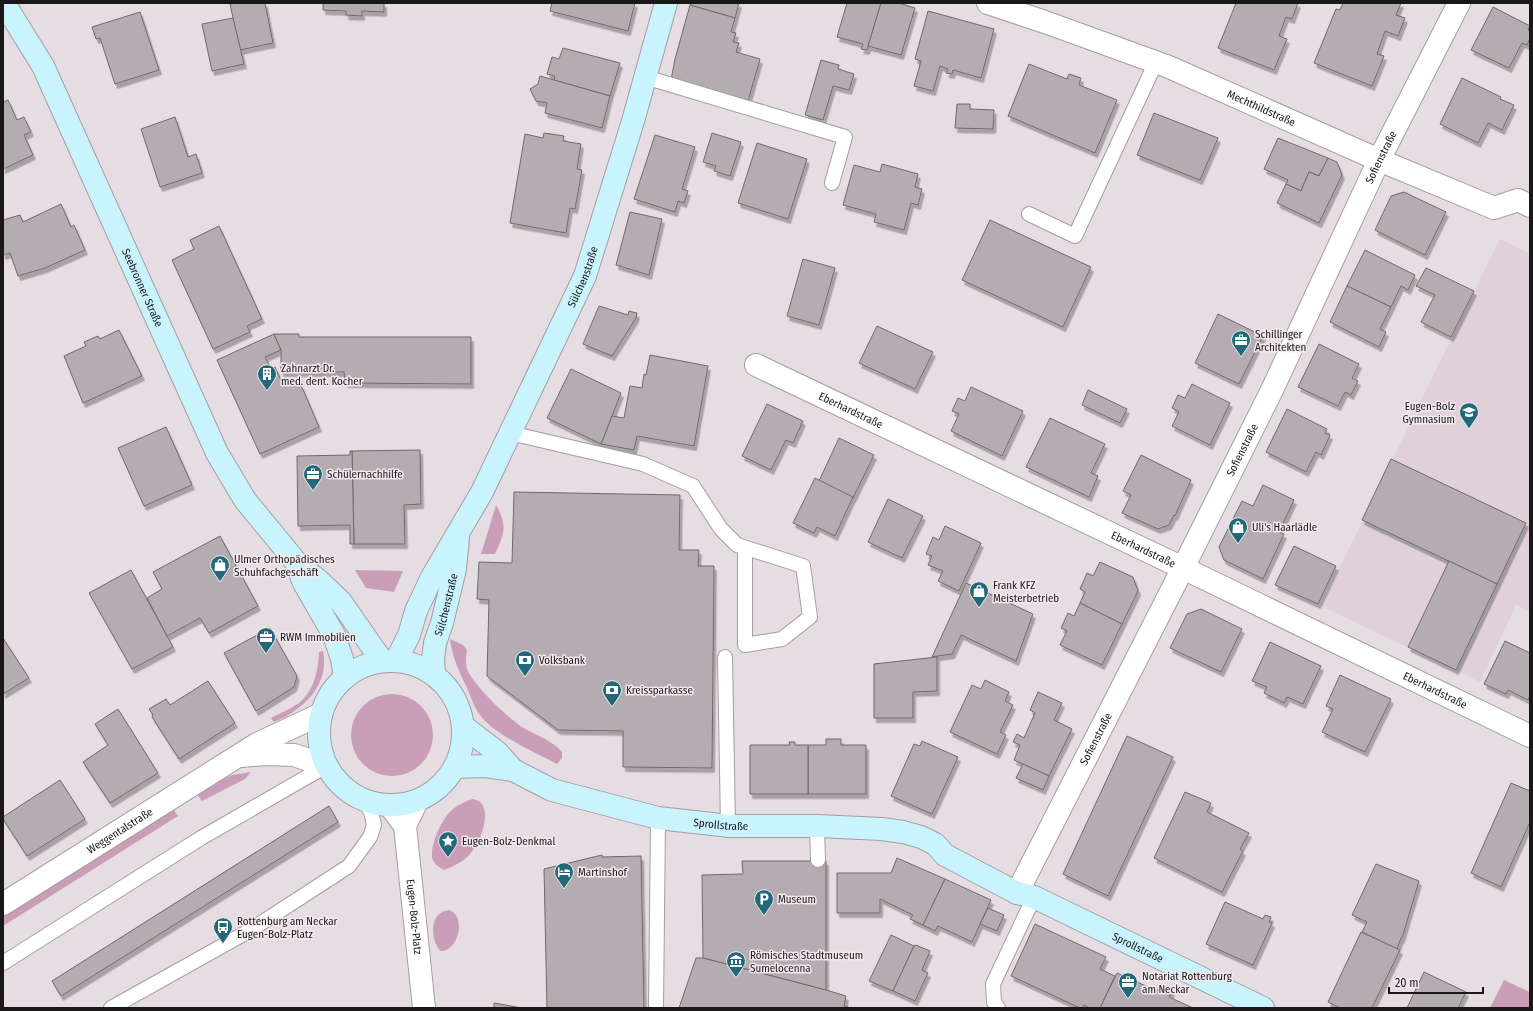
<svg xmlns="http://www.w3.org/2000/svg" width="1533" height="1011" viewBox="0 0 1533 1011" font-family="'Fira Sans Condensed',sans-serif">
<defs>
<filter id="shadow"><feDropShadow dx="2.5" dy="4.5" stdDeviation="0" flood-color="#0004"/></filter>
</defs>
<rect width="100%" height="100%" fill="#e5dde2"/>
<path fill="#dfd0d9" d="M1500,239L1530,254V612L1516,605L1480,682L1321,606Z"/>
<g fill="#ca9db9">
<path d="M496,505C508,526 504,534 495,554H481Z"/>
<path d="M355,570L403,571L394,592L366,588Z"/>
<path d="M450,639L463,645L467,650C466,657 465,662 467,669C473,685 508,718 522,727C535,735 552,740 562,752V758L557,764C536,753 493,734 480,715C474,707 471,697 467,688C459,671 452,657 450,639Z"/>
<path d="M323,651C330,685 303,710 274,722L271,718C278,714 284,712 291,708C313,697 318,674 319,652Z"/>
<circle cx="392" cy="735" r="41"/>
<path d="M251,772L245,779L202,801L196,793L232,775Z"/>
<path d="M473,799C496,803 481,843 470,854C463,862 454,866 444,870C438,867 431,862 432,854C432,840 443,817 453,809C460,804 465,801 473,799Z"/>
<path d="M173,809L178,816L3,926V917Z"/>
<path d="M449,910C468,917 457,953 440,951C430,938 429,912 449,910Z"/>
<path d="M1504,980L1530,992V1008H1490Z"/>
</g>
<g fill="#b3acb0" stroke="#6f696c" filter="url(#shadow)">
<path d="M235,3H265L273,43L240,50L230,4Z"/>
<path d="M323,3H384V12L362,11V16L346,15V11L323,10Z"/>
<path d="M552,3H635L628,31L550,11Z"/>
<path d="M691,3H739L735,18L690,5Z"/>
<path d="M847,3H881L867,50L861,49L863,44L837,37Z"/>
<path d="M881,3H899L915,8L901,55L868,46Z"/>
<path d="M1236,3H1298L1292,19L1286,17L1279,36L1287,39L1274,70L1218,48Z"/>
<path d="M1343,3H1401L1396,15L1405,18L1398,36L1385,31L1377,54L1384,56L1372,86L1314,63L1336,9L1340,10Z"/>
<path d="M690,5L735,18L731,32L736,33L733,42L739,43L736,52L760,59L748,101L671,80L675,59Z"/>
<path d="M1493,7L1530,26L1528,30L1530,31V38L1527,45L1522,43L1509,68L1471,50Z"/>
<path d="M928,11L994,29L981,78L953,70L952,74L946,73L948,69L940,66L933,91L914,86L921,61L915,59Z"/>
<path d="M140,12L159,70L115,84L100,38L96,39L92,27Z"/>
<path d="M233,18L244,64L212,71L202,24Z"/>
<path d="M563,48L620,63L610,96L554,80L555,76L547,74L552,57L559,59Z"/>
<path d="M821,60L839,65L838,69L854,74L849,90L833,86L823,120L805,115Z"/>
<path d="M1029,64L1067,79L1069,74L1081,78L1079,85L1117,100L1095,153L1008,116Z"/>
<path d="M540,76L610,96L602,128L545,113L547,103L536,101L530,89L538,84Z"/>
<path d="M1462,78L1501,97L1500,99L1514,105L1502,130L1488,123L1478,143L1440,124Z"/>
<path d="M8,100L17,120L24,117L31,132L24,135L33,155L3,169V102Z"/>
<path d="M957,104H970V109L994,110L993,129L955,128Z"/>
<path d="M1154,113L1218,138L1200,180L1137,155Z"/>
<path d="M175,117L188,157L196,154L202,173L160,187L141,129Z"/>
<path d="M544,133L564,136L563,141L581,144L577,169L582,170L575,209L570,208L566,233L510,223L525,134L543,138Z"/>
<path d="M712,133L741,142L730,176L714,171L716,166L703,162Z"/>
<path d="M655,135L695,147L682,189L688,191L684,203L678,201L675,212L634,199Z"/>
<path d="M1278,138L1328,158L1319,176L1309,172L1301,191L1286,184L1288,180L1264,169Z"/>
<path d="M757,143L807,159L788,219L738,203Z"/>
<path d="M1328,158L1337,162L1342,175L1319,223L1277,203L1286,184L1301,191L1309,172L1319,176Z"/>
<path d="M882,164L918,174L915,187L922,189L918,205L911,203L904,230L874,222L876,214L843,205L854,165L880,172Z"/>
<path d="M1404,192L1446,212L1425,255L1375,230L1391,196Z"/>
<path d="M61,204L71,227L74,225L85,250L45,268L18,276L10,253L3,255V220L20,215L23,222Z"/>
<path d="M630,212L662,219L649,275L616,265Z"/>
<path d="M990,220L1091,267L1063,327L962,280Z"/>
<path d="M219,226L262,319L247,326L250,332L213,349L172,260L194,249L190,240Z"/>
<path d="M1365,250L1415,275L1408,290L1401,286L1391,307L1347,286Z"/>
<path d="M803,259L835,268L819,325L787,316Z"/>
<path d="M1426,268L1474,291L1451,337L1421,322L1435,295L1416,286Z"/>
<path d="M1347,286L1391,307L1380,329L1386,332L1379,347L1330,322Z"/>
<path d="M599,306L628,315L629,311L637,313L636,318L612,356L583,344Z"/>
<path d="M1218,314L1263,336L1239,384L1195,363Z"/>
<path d="M877,326L933,352L915,389L859,363Z"/>
<path d="M119,330L142,376L83,403L64,356L86,346L84,342L98,336L100,339Z"/>
<path d="M274,334L281,350L265,357L271,369L275,367L284,387L296,381L299,386L301,385L319,427L260,454L217,360Z"/>
<path d="M274,334H299V337H471V384L345,383L344,372H281V350Z"/>
<path d="M1319,344L1359,364L1352,378L1358,381L1351,395L1345,392L1338,406L1298,387Z"/>
<path d="M650,355L708,366L694,446L637,436L634,450L601,444L612,416L624,418L630,386L642,388L644,374L646,375Z"/>
<path d="M571,369L621,393L601,444L547,418Z"/>
<path d="M1192,384L1230,403L1210,445L1172,426L1179,412L1172,408L1178,395L1185,398Z"/>
<path d="M971,387L1023,411L1002,456L951,431L959,414L952,411L958,398L965,401Z"/>
<path d="M1088,390L1127,409L1120,423L1082,405Z"/>
<path d="M767,404L803,421L793,443L786,440L771,470L742,456Z"/>
<path d="M1287,409L1327,429L1325,433L1330,435L1321,455L1316,452L1306,472L1266,452Z"/>
<path d="M1050,418L1105,444L1091,473L1098,476L1089,497L1026,467Z"/>
<path d="M166,427L192,485L144,506L118,448Z"/>
<path d="M839,438L874,455L853,498L819,481Z"/>
<path d="M420,450L421,504L404,505L405,544H354L352,451Z"/>
<path d="M350,451H352L354,544H350V525L298,526L297,456L350,455Z"/>
<path d="M1141,455L1191,480L1175,516L1174,515L1169,525L1158,529L1122,513L1131,495L1123,491Z"/>
<path d="M1391,459L1526,523L1497,584L1362,520Z"/>
<path d="M815,478L853,497L835,536L817,527L814,533L793,523Z"/>
<path d="M1263,485L1294,500L1279,532L1284,534L1263,579L1224,560L1219,547L1242,501L1253,506Z"/>
<path d="M514,492L680,495L679,550H699L698,566H714L712,768L623,767V731L558,730L487,676L489,600L477,599L479,562L512,563Z"/>
<path d="M888,499L923,516L902,558L868,542Z"/>
<path d="M945,526L981,543L959,591L938,581L943,571L928,565L932,556L926,554L933,537L939,540Z"/>
<path d="M220,536L258,606L209,633L200,618L167,636L147,598L162,589L153,572Z"/>
<path d="M1294,546L1336,566L1318,604L1275,585Z"/>
<path d="M1449,561L1497,584L1456,670L1408,647Z"/>
<path d="M1100,562L1133,577L1138,591L1122,624L1080,603L1085,592L1080,589L1087,573L1093,576Z"/>
<path d="M131,570L173,647L132,669L89,593Z"/>
<path d="M966,583L1033,614L1016,661L961,635L952,654L932,657Z"/>
<path d="M1080,603L1122,624L1102,665L1060,645L1067,631L1061,628L1068,613L1074,616Z"/>
<path d="M1201,609L1242,629L1221,672L1170,648L1187,614Z"/>
<path d="M270,628L297,676L294,687L256,711L224,653Z"/>
<path d="M3,638L29,678L3,694Z"/>
<path d="M1505,641L1530,653V696L1528,700L1508,690L1506,694L1484,684Z"/>
<path d="M1270,642L1321,666L1303,704L1287,697L1284,703L1264,693L1267,687L1252,681Z"/>
<path d="M937,657V691L913,692V718H874V664Z"/>
<path d="M1340,675L1391,699L1365,752L1322,732L1333,709L1326,706Z"/>
<path d="M985,680L1009,692L1005,701L1013,705L1000,732L1006,735L997,754L950,732L972,685L981,689Z"/>
<path d="M208,681L235,723L179,759L152,717L153,715L149,709L166,699L170,705Z"/>
<path d="M1038,692L1062,703L1054,720L1072,729L1049,776L1014,760L1020,745L1013,742L1017,734L1024,738L1035,713L1030,710Z"/>
<path d="M118,709L158,773L110,803L83,762L108,745L95,724Z"/>
<path d="M1127,736L1173,757L1108,896L1063,874Z"/>
<path d="M826,739H841V745H866V794H808V745H826Z"/>
<path d="M922,741L958,757L932,814L891,796L914,744L920,746Z"/>
<path d="M789,742H795V745H808V794H750V745H790Z"/>
<path d="M1023,764L1049,776L1043,790L1016,778Z"/>
<path d="M60,780L85,819L27,856L3,819V817Z"/>
<path d="M1511,783L1530,791V822L1501,887L1471,873Z"/>
<path d="M1185,792L1211,803L1207,812L1249,833L1240,849L1243,851L1222,892L1154,858Z"/>
<path d="M329,806L338,822L61,996L52,981Z"/>
<path d="M602,855V857L641,856L644,1008H547L544,869Z"/>
<path d="M897,858L945,879L923,925L910,919L913,915L880,899V913H837V873H891Z"/>
<path d="M742,861H826V990L703,958L702,875L743,874Z"/>
<path d="M1376,864L1419,881L1402,938H1401L1397,949L1362,932L1367,922L1352,915Z"/>
<path d="M945,879L991,900L972,942L938,926L935,931L923,925Z"/>
<path d="M1225,902L1263,919L1265,915L1271,917L1269,922L1272,923L1253,965L1206,944Z"/>
<path d="M988,908L1004,915L997,931L980,924Z"/>
<path d="M1035,924L1106,957L1100,969L1115,976L1100,1008H1090L1084,1005L1082,1008H1080L1011,976Z"/>
<path d="M1361,932L1400,950L1372,1008H1340L1328,1002Z"/>
<path d="M891,935L914,946L893,991L869,981Z"/>
<path d="M916,945L930,951L922,970L928,973L915,1001L893,991L914,946Z"/>
<path d="M696,958H703L826,990L846,996L844,1006L851,1008H679Z"/>
<path d="M1424,972L1466,992L1458,1008H1407Z"/>
<path d="M1117,973L1157,991L1160,985L1172,991L1169,997L1193,1008H1100Z"/>
<path d="M494,1003L522,1008H494Z"/>
</g>
<g fill="none" stroke-linecap="round" stroke-linejoin="round">
<g stroke="#a49da1" stroke-width="16">
<g id="lane">
<path d="M645,77L845,137L832,183"/>
<path d="M1029,214L1075,236L1156,62"/>
<path d="M510,433L643,464L693,486L721,529L737,545L803,566L810,617L782,639L745,645V548"/>
<path d="M725,657L728,826"/>
<path d="M817,826L818,860"/>
<path d="M3,963L201,838L326,766"/>
<path d="M111,1008L249,931L349,866L370,837L374,825L371,812L363,799"/>
<path d="M656,1008L658,818"/>
<path d="M998,1008L994,1002L993,984L1034,897"/>
</g>
</g>
<g stroke="#a49da1" stroke-width="24">
<g id="street">
<path id="s1" d="M988,3L1045,22L1169,67L1379,160L1494,208L1518,200L1530,206"/>
<path id="s2" d="M756,365L1183,568L1530,736"/>
<path d="M242,756L266,754L294,755L326,766"/>
<path id="s3" d="M417,801L405,826L424,1008"/>
<path d="M390,806L405,826"/>
<path id="s4" d="M1017,893L1183,568L1272,390L1379,160L1459,3"/>
<path id="s5" d="M3,904L257,744L321,714"/>
</g>
</g>
<g stroke="#a49da1" stroke-width="24">
<g id="secondary">
<path id="s6" d="M4,3L43,66L217,453L245,500L296,562L320,582L341,602L382,661"/>
<path d="M297,565L304,583L334,635L342,659L345,677"/>
<path id="s7" d="M396,661L409,635L416,611L432,577L482,492L585,276L633,121L666,3"/>
<circle cx="391" cy="733" r="72"/>
<path id="s8" d="M434,675L433,659L435,643L442,623L455,569L458,538"/>
<path d="M463,726L497,752L513,770"/>
<path id="s9" d="M455,767L485,766L513,770L552,790L658,818L730,826H817L882,829L903,832L921,837L935,844L945,855L1017,893L1034,897L1263,1008"/>
</g>
</g>
<use href="#lane" stroke="#fff" stroke-width="14"/>
<use href="#street" stroke="#fff" stroke-width="22"/>
<use href="#secondary" stroke="#c9f4fe" stroke-width="22"/>
</g>
<defs>
<g id="office-pin" transform="scale(1)"><path d="M0 17L-7.5 6A9.5 9.5 0 1 1 7.5 6Z" fill="#226878" stroke="#f2eaef"/><path d="M-6-3h4V-5.5h4V-3h4V5H-6ZM-1-4.5V-3h2v-1.5ZM-6 0V1H6V0Z" fill="#fff"/></g>
<g id="building-pin" transform="scale(1)"><path d="M0 17L-7.5 6A9.5 9.5 0 1 1 7.5 6Z" fill="#226878" stroke="#f2eaef"/><path d="M-4-6H4V6H1V3H-1V6H-4ZM-2.5-4.3h1.7v1.8h-1.7ZM.8-4.3h1.7v1.8H.8ZM-2.5-1h1.7V.8h-1.7ZM.8-1h1.7V.8H.8Z" fill="#fff"/></g>
<g id="school-pin" transform="scale(1)"><path d="M0 17L-7.5 6A9.5 9.5 0 1 1 7.5 6Z" fill="#226878" stroke="#f2eaef"/><path d="M0-5L7-2L0 1L-7-2ZM-4 1L0 2.5L4 1V4Q0 6-4 4Z" fill="#fff"/></g>
<g id="shop-pin" transform="scale(1)"><path d="M0 17L-7.5 6A9.5 9.5 0 1 1 7.5 6Z" fill="#226878" stroke="#f2eaef"/><path d="M-5-2.5h2.3a2.7 3.5 0 0 1 5.4 0H5L5.5 6h-11ZM-1.5-2.5h3a1.5 2.3 0 0 0-3 0Z" fill="#fff"/></g>
<g id="bank-pin" transform="scale(1)"><path d="M0 17L-7.5 6A9.5 9.5 0 1 1 7.5 6Z" fill="#226878" stroke="#f2eaef"/><path d="M-6-4H6V4H-6ZM0-2.3a2.3 2.3 0 1 0 0 4.6a2.3 2.3 0 1 0 0-4.6Z" fill="#fff"/></g>
<g id="sight-pin" transform="scale(1)"><path d="M0 17L-7.5 6A9.5 9.5 0 1 1 7.5 6Z" fill="#226878" stroke="#f2eaef"/><path d="M0-6L1.8-2.2L6-1.7L2.9 1.2L3.7 5.4L0 3.3L-3.7 5.4L-2.9 1.2L-6-1.7L-1.8-2.2Z" fill="#fff"/></g>
<g id="hotel-pin" transform="scale(1)"><path d="M0 17L-7.5 6A9.5 9.5 0 1 1 7.5 6Z" fill="#226878" stroke="#f2eaef"/><path d="M-6-4.5h1.5V1H6V5H4.5V3h-9V5H-6ZM-4 0a1.8 1.8 0 1 1 3.6 0ZM.5 0V-2.5h3Q6-2.5 6 0Z" fill="#fff"/></g>
<g id="parking-pin" transform="scale(1)"><path d="M0 17L-7.5 6A9.5 9.5 0 1 1 7.5 6Z" fill="#226878" stroke="#f2eaef"/><path d="M-3.5-5.5H1a3.5 3.5 0 0 1 0 7H-1V5.5H-3.5ZM-1-3.4V-.6H.8a1.4 1.4 0 0 0 0-2.8Z" fill="#fff"/></g>
<g id="bus-pin" transform="scale(1)"><path d="M0 17L-7.5 6A9.5 9.5 0 1 1 7.5 6Z" fill="#226878" stroke="#f2eaef"/><path d="M-5-6H5V4H4V6H2V4H-2V6H-4V4H-5ZM-3.5-4V0h7V-4ZM-3.5 1.2v1.5H-2V1.2ZM2 1.2v1.5H3.5V1.2Z" fill="#fff"/></g>
<g id="museum-pin" transform="scale(1)"><path d="M0 17L-7.5 6A9.5 9.5 0 1 1 7.5 6Z" fill="#226878" stroke="#f2eaef"/><path d="M0-6L6-3V-2H-6V-3ZM-5-1h2V3h-2ZM-1-1h2V3h-2ZM3-1h2V3H3ZM-6 4H6V6H-6Z" fill="#fff"/></g>
</defs>
<g fill-rule="evenodd">
<use href="#office-pin" x="1241" y="340"/>
<use href="#building-pin" x="267" y="374"/>
<use href="#school-pin" x="1469" y="412"/>
<use href="#office-pin" x="313" y="474"/>
<use href="#shop-pin" x="1238" y="527"/>
<use href="#shop-pin" x="220" y="565"/>
<use href="#shop-pin" x="979" y="591"/>
<use href="#office-pin" x="266" y="637"/>
<use href="#bank-pin" x="525" y="660"/>
<use href="#bank-pin" x="612" y="690"/>
<use href="#sight-pin" x="448" y="841"/>
<use href="#hotel-pin" x="564" y="872"/>
<use href="#parking-pin" x="764" y="899"/>
<use href="#bus-pin" x="223" y="927"/>
<use href="#museum-pin" x="736" y="961"/>
<use href="#office-pin" x="1128" y="982"/>
</g>
<g text-anchor="middle" dominant-baseline="central" stroke-width="3" stroke-linejoin="round" paint-order="stroke">
<g font-size="11" fill="#191718" stroke="#f2eaef">
<text stroke="none"><textPath href="#s1" startOffset="293">Mechthildstraße</textPath></text>
<text stroke="none"><textPath href="#s4" startOffset="821">Sofienstraße</textPath></text>
<text stroke="none"><textPath href="#s7" startOffset="428">Sülchenstraße</textPath></text>
<text stroke="none"><textPath href="#s6" startOffset="317">Seebronner Straße</textPath></text>
<text stroke="none"><textPath href="#s2" startOffset="105">Eberhardstraße</textPath></text>
<text stroke="none"><textPath href="#s4" startOffset="497">Sofienstraße</textPath></text>
<text stroke="none"><textPath href="#s2" startOffset="429">Eberhardstraße</textPath></text>
<text stroke="none"><textPath href="#s8" startOffset="72">Sülchenstraße</textPath></text>
<text stroke="none"><textPath href="#s2" startOffset="753">Eberhardstraße</textPath></text>
<text stroke="none"><textPath href="#s4" startOffset="173">Sofienstraße</textPath></text>
<text stroke="none"><textPath href="#s9" startOffset="275">Sprollstraße</textPath></text>
<text stroke="none"><textPath href="#s5" startOffset="138">Weggentalstraße</textPath></text>
<text stroke="none"><textPath href="#s3" startOffset="119">Eugen-Bolz-Platz</textPath></text>
<text stroke="none"><textPath href="#s9" startOffset="721">Sprollstraße</textPath></text>
</g>
<g font-size="11" fill="#191718" stroke="#f2eaef" text-anchor="start">
<text x="1255" y="334">Schillinger<tspan x="1255" dy="13">Architekten</tspan></text>
<text x="281" y="368">Zahnarzt Dr.<tspan x="281" dy="13">med. dent. Kocher</tspan></text>
<text x="1455" y="406" text-anchor="end">Eugen-Bolz<tspan x="1455" dy="13">Gymnasium</tspan></text>
<text x="327" y="474">Schülernachhilfe</text>
<text x="1252" y="527">Uli's Haarlädle</text>
<text x="234" y="559">Ulmer Orthopädisches<tspan x="234" dy="13">Schuhfachgeschäft</tspan></text>
<text x="993" y="585">Frank KFZ<tspan x="993" dy="13">Meisterbetrieb</tspan></text>
<text x="280" y="637">RWM Immobilien</text>
<text x="539" y="660">Volksbank</text>
<text x="626" y="690">Kreissparkasse</text>
<text x="462" y="841">Eugen-Bolz-Denkmal</text>
<text x="578" y="872">Martinshof</text>
<text x="778" y="899">Museum</text>
<text x="237" y="921">Rottenburg am Neckar<tspan x="237" dy="13">Eugen-Bolz-Platz</tspan></text>
<text x="750" y="955">Römisches Stadtmuseum<tspan x="750" dy="13">Sumelocenna</tspan></text>
<text x="1142" y="976">Notariat Rottenburg<tspan x="1142" dy="13">am Neckar</tspan></text>
</g>
</g>
<rect width="1533" height="1011" fill="none" stroke="#191718" stroke-width="8"/>
<path d="M1389 987v6h94v-6" fill="none" stroke="#191718" stroke-width="2"/>
<text x="1395" y="987" font-size="12" fill="#191718" stroke="#f2eaef" stroke-width="3" paint-order="stroke">20 m</text>
</svg>
